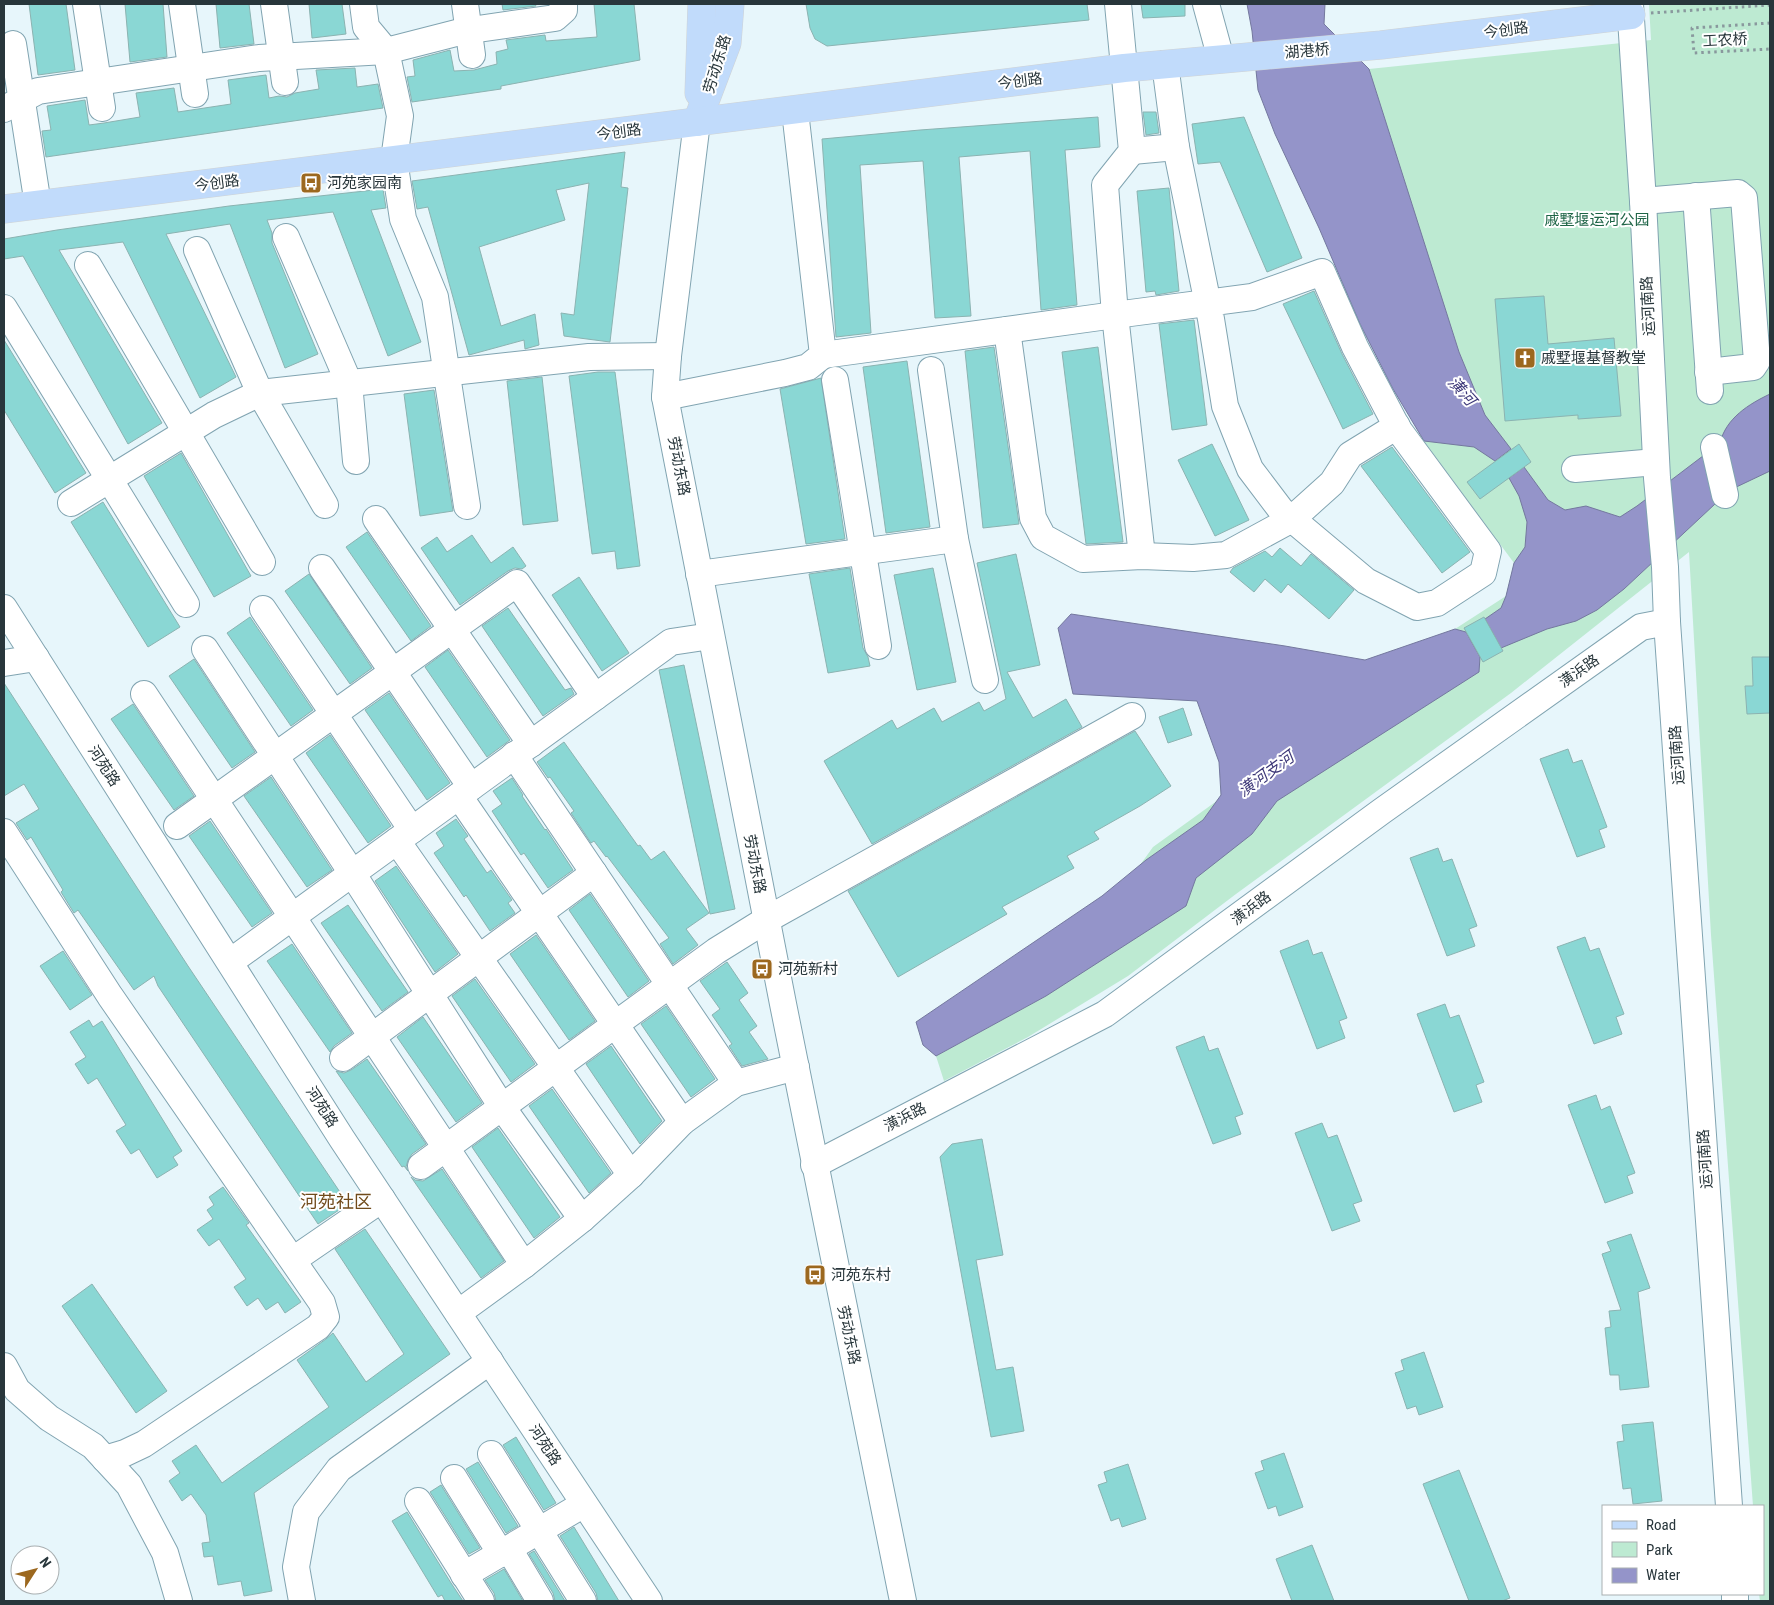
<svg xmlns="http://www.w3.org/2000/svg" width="1774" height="1605" viewBox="0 0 1774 1605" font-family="'Roboto Condensed','Noto Sans SC',sans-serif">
<rect width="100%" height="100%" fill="#e7f6fb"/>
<path fill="#bdead2" d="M1649,4H1770V1601H1760L1759,1594H1763V1506H1753L1711,935L1689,552L1511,693L1236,894L1128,976L1028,1037L944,1081L936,1056L1046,996L1153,847L1455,629L1506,596L1514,563L1424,441L1484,415L1459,352L1435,279L1369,69L1651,40Z"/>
<g fill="#9494c9" stroke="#74789e">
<path d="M1247,4H1325L1324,24L1369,69L1459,352L1485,415L1511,449L1495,461L1474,447L1424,441L1393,389L1360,324L1319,228L1275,134L1258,90L1252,31Z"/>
<path d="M1770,394V471L1730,490L1624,589L1597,610L1576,621L1547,629L1501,648L1485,619L1501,608L1506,596L1514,563L1525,547L1527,522L1519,496L1509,478L1524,467L1548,500L1565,510L1586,506L1620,517L1637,506L1720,443C1726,418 1749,404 1770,394Z"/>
<path d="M1071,614L1285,646L1365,660L1455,629L1466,632L1480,657L1479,672L1277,801L1252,834L1196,878L1186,906L1046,996L936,1056L923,1045L916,1022L1102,896L1146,860L1203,820L1221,795L1219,762L1197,701L1073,694L1058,628Z"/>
</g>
<g fill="#8ad7d4" stroke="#8bb3b1">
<path d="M29,4H66L75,70L38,75Z"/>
<path d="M125,4H163L167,57L130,62Z"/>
<path d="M216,4H249L254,44L220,48Z"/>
<path d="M309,4H342L346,34L312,38Z"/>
<path d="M502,4H535L536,6L503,10Z"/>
<path d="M594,4H634L640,60L501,86V89L412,102L407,77L415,76L413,60L450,50L454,71L474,70L497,64L496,52L508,49L506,40L545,35L546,41L597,37Z"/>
<path d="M806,4H1087L1089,20L827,46L815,39L810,28Z"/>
<path d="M1141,4H1185V16L1143,18Z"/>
<path d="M355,68L357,87L378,84L383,108L46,157L42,131L51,130L47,106L85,100L89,125L104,123L140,117L136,93L174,88L178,112L231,104L228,80L266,75L269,98L279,96L287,97L295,93L319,89L316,70Z"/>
<path d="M1143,112H1156L1159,133L1146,135Z"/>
<path d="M1098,117L1100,147L1065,150L1077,305L1041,310L1030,151L959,157L971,316L935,318L923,161L860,165L871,333L836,337L822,139L920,130Z"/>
<path d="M1244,117L1302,258L1267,272L1220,162L1198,164L1192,124Z"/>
<path d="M625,152L621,187L628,188L610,342L564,336L561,313L574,315L589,183L556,190L565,220L479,247L501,326L535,314L539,345L525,349L524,340L469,355L428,207L417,209L412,181Z"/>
<path d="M1169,188L1179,291L1156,295L1155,291L1146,292L1137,191Z"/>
<path d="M383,189L386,208L371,210L421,342L388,356L333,212L267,220L272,233V243L318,354L285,368L230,224L166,234L236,377L200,398L123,242L59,250L162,423L128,444L23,256L4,259V239L57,230L229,206Z"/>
<path d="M1314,291L1342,354L1373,414L1343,429L1283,304Z"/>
<path d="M1544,296L1548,344L1614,338L1621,416L1578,419V415L1505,421L1495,299Z"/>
<path d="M1194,320L1207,425L1172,430L1159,324Z"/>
<path d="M4,340L86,473L55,493L4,410Z"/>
<path d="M994,347L1019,524L983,528L965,351Z"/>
<path d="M1098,347L1123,542L1086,544L1062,352Z"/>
<path d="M907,361L930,527L886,533L863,367Z"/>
<path d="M598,372H615L640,566L617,569L615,551L592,554L569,376Z"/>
<path d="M542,377L558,521L523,525L507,381Z"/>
<path d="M821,378L845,539L806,544L780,389Z"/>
<path d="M434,390L453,511L420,516L404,394Z"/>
<path d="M1212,444L1249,520L1215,536L1178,460Z"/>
<path d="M1519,444L1531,462L1480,499L1467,482Z"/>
<path d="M1392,447L1470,552L1442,573L1361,466Z"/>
<path d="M181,453L251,576L214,597L144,476Z"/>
<path d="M103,502L180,627L148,647L71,522Z"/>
<path d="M367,532L431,626L411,641L346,547Z"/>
<path d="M472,535L491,563L513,547L526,566L522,569L515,568L508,571L460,605L421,548L437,537L447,552Z"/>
<path d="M1280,548L1301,566L1311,554L1354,590L1329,619L1288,584L1281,593L1265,579L1254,592L1230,572L1233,568L1265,551L1272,557Z"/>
<path d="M1016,554L1040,665L1007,672L1033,718L1066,699L1082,727L872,844L824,761L892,720L897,729L934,708L942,722L979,702L984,711L1006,699L977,563Z"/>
<path d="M850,568L863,648L868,657L870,666L828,673L809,574Z"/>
<path d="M933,568L956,682L917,690L894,575Z"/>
<path d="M309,574L372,668L350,684L285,591Z"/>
<path d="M579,577L629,653L602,671L552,595Z"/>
<path d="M508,608L565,690L571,688L574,694L543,716L482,626Z"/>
<path d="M250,617L313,710L291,726L227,633Z"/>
<path d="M1484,617L1503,651L1483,662L1464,628Z"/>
<path d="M448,650L510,740L487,757L425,667Z"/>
<path d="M1752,657H1770V713L1747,714L1745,686H1753Z"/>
<path d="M194,659L255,752L232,768L169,676Z"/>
<path d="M684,665L735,909L710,914L659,670Z"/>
<path d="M4,683L188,966L348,1204L318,1224L158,986L154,976L134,990L78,910L74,913L61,892L63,890L31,837L27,840L16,823L39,809L24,784L4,796Z"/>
<path d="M389,693L450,783L427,800L365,710Z"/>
<path d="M133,704L194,796L174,810L111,719Z"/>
<path d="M1183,708L1192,735L1168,743L1159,717Z"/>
<path d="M1135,731L1171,786L1140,806L1094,832L1099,839L1067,856L1074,868L1002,907L1007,914L898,977L848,891Z"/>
<path d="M330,735L391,826L368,843L306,753Z"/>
<path d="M564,742L638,846L640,845L651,860L664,851L709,913L686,929L698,945L673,964L660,944L669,938L607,856L606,857L594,841L591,843L571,813L574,811L550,777L548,778L537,762Z"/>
<path d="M1568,749L1573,763L1582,760L1607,827L1599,830L1605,847L1577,857L1540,759Z"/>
<path d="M271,777L332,870L307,887L244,796Z"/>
<path d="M512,778L523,795L522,796L545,830L546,829L573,870L548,888L524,853L521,855L492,811L502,804L493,791Z"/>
<path d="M456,819L468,836L464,839L487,873L491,870L512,900L508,903L515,913L490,931L466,895L464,897L434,853L444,846L436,833Z"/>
<path d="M210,821L272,913L252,927L189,836Z"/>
<path d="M1438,848L1443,862L1452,859L1477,926L1469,929L1475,946L1447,956L1410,858Z"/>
<path d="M396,866L458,954L435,972L375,881Z"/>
<path d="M590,894L649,981L628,997L569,910Z"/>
<path d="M348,905L408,992L382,1011L321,923Z"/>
<path d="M536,935L595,1021L569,1040L510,954Z"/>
<path d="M1585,937L1590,951L1599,948L1624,1014L1616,1017L1622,1034L1594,1044L1557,947Z"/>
<path d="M1308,940L1313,955L1322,952L1347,1018L1339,1021L1345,1038L1317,1049L1280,951Z"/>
<path d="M292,944L352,1033L334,1046L330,1052L267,961Z"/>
<path d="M63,951L92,995L70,1010L40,966Z"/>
<path d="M727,962L748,993L739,1000L757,1026L749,1032L768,1059L742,1066L729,1046L732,1044L712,1015L720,1009L700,981Z"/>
<path d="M475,979L535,1064L511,1082L452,996Z"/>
<path d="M1445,1004L1450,1018L1459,1015L1484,1082L1476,1085L1482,1102L1454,1112L1417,1014Z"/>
<path d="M666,1006L715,1079L691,1097L641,1024Z"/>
<path d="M423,1017L482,1103L456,1122L397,1037Z"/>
<path d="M89,1020L93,1027L102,1021L182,1151L173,1157L178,1165L157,1178L139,1149L131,1154L116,1131L126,1125L97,1078L88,1084L75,1064L86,1057L70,1032Z"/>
<path d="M1204,1036L1209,1051L1218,1048L1243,1114L1235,1117L1241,1134L1213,1144L1176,1047Z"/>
<path d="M611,1046L662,1121L640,1144L586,1064Z"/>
<path d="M367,1059L426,1144L412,1154L408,1160L406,1167L408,1171L404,1166L402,1167L336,1071L344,1073L351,1070Z"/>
<path d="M552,1089L611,1173L589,1193L529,1106Z"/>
<path d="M1596,1095L1601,1110L1610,1106L1635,1173L1627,1176L1633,1193L1605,1203L1568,1105Z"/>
<path d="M1322,1123L1328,1138L1337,1135L1362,1201L1353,1204L1360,1221L1332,1231L1295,1133Z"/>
<path d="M498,1128L560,1217L534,1238L472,1147Z"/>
<path d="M982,1139L1003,1255L976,1260L996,1370L1013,1367L1024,1431L991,1437L940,1157L952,1144Z"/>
<path d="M442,1169L504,1261L481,1278L411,1177L415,1180L423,1181Z"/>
<path d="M223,1187L249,1223L246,1225L301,1302L285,1313L278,1302L266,1310L258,1298L247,1306L234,1287L246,1279L219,1239L209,1246L197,1230L213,1219L207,1210L214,1205L209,1197Z"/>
<path d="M365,1229L450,1354L254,1493L272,1591L244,1596L241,1581L218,1585L213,1556L204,1557L202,1543L210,1542L206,1515L191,1494L182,1501L169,1481L180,1473L172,1461L196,1445L222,1483L329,1407L297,1360L326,1339L333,1333L366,1382L404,1354L335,1249Z"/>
<path d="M1631,1234L1650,1288L1638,1292L1649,1387L1620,1390L1619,1375H1610L1605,1328L1611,1327L1609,1311L1621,1310L1602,1254L1611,1251L1607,1242Z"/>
<path d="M92,1284L167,1391L136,1413L62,1306Z"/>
<path d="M1424,1352L1443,1407L1419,1415L1416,1406L1407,1409L1395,1373L1404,1370L1401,1360Z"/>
<path d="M1653,1422L1662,1501L1633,1504L1631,1488L1623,1489L1617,1442L1624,1441L1622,1425Z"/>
<path d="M516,1437L556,1503L544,1510L503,1445Z"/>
<path d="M1284,1453L1303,1507L1279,1516L1276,1506L1268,1509L1255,1473L1264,1470L1261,1461Z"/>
<path d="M478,1462L518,1526L506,1533L466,1469Z"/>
<path d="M1128,1464L1146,1519L1122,1527L1119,1518L1111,1521L1098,1485L1107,1482L1104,1472Z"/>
<path d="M1459,1470L1510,1598L1502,1601H1469L1423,1484Z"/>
<path d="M441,1485L480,1548L469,1554L430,1492Z"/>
<path d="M407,1512L451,1583L463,1601H445L442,1595L438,1597L392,1521Z"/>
<path d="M574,1527L619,1601H598L596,1593L560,1536Z"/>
<path d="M1312,1545L1334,1601H1292L1276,1559Z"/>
<path d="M534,1551L565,1601H555L553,1593L529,1554Z"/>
<path d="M504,1569L523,1601H496L494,1593L485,1580Z"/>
</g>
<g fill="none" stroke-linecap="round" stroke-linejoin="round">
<g stroke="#81a4b1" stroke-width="28">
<g id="minor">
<path d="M86,4L102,108"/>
<path d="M182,4L195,94"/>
<path d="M274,4L285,82"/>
<path d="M363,4L366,27L386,51L400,116L394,160L403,219L435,297L467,506"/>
<path d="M465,4L472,55"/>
<path d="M1118,4L1132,151L1105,185L1115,315L1142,556"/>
<path d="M1206,4L1221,59"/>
<path d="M1630,4L1643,201L1657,478L1665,567L1667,622L1729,1506"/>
<path d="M13,44L38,205"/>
<path d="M4,109L38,91L259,58L386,51L464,31L555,18L564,10V4"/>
<path d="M697,122L668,356L665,397C742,799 821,1200 903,1601"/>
<path d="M1132,151L1176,147"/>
<path d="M1696,196L1710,391"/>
<path d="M1643,201L1738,193L1744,198L1757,361L1753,367L1708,372"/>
<path d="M286,237L349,383L356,461"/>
<path d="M197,250L260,393L325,505"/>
<path d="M88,265L262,562"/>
<path d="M4,308L186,604"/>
<path d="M1007,330L1033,518L1043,537L1083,559L1142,556L1193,558L1226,555L1292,519L1332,483L1350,455L1397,426"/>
<path d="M823,355L1115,315L1252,297L1322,272L1355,347L1398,429L1488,551L1483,573L1437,603L1417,607L1366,581L1292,519L1281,510L1250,469L1225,406L1211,319L1176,147L1165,64"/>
<path d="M931,370L955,539L985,680"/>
<path d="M835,380L878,646"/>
<path d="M665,397L785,373L808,367L823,355L795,111"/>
<path d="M1714,447L1725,495"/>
<path d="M1575,469L1656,462"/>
<path d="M71,503L214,415L260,393L589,357L668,356"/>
<path d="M376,519L531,744"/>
<path d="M322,568L471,787"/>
<path d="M699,574L955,539"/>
<path d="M4,608L342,1139L649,1601"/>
<path d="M263,609L412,830"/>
<path d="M205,649L352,873L502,1107L582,1219"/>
<path d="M4,663L36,658"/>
<path d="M144,694L524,1265"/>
<path d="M514,755L736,1083"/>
<path d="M459,796L682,1122"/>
<path d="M177,826L517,583L595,697"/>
<path d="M4,832L110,996L322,1303L326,1317L318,1327L144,1444L125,1453L105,1459"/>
<path d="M397,841L631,1175"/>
<path d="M230,962L671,642L711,636"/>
<path d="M343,1058L594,873"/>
<path d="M814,1165L1105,1014L1382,811L1641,627L1667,622"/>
<path d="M421,1166L716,951L766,920L1132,716"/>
<path d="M293,1260L382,1199"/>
<path d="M458,1313L524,1265L582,1219L631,1175L682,1122L736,1083L796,1067"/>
<path d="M4,1366L17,1390L49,1418L93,1446L129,1485L165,1553L179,1601"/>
<path d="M491,1454L583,1601"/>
<path d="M454,1478L501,1554"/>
<path d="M418,1501L481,1601"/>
<path d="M509,1549L540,1601"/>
<path d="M464,1575L584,1504"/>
<path d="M1735,1594V1601"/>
<path d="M302,1601L296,1567L306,1512L339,1469L490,1361"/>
</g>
</g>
<g stroke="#d0d3d4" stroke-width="29">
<g id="major">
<path d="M699,93L702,4"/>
<path d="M697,122L727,43L730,4"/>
<path d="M4,209L1124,68L1381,45L1631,15"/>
</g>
</g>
<g stroke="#89989d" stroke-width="3" stroke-dasharray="2.5 4" stroke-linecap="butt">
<path d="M1651,13L1770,5"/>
<path d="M1770,23L1692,28L1694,53L1770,49"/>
</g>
<use href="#minor" stroke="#fff" stroke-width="26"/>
<use href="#major" stroke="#c1dbfb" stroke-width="28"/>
</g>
<defs>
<g id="bus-square" transform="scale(1.125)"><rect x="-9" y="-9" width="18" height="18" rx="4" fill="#9c681f" stroke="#fff"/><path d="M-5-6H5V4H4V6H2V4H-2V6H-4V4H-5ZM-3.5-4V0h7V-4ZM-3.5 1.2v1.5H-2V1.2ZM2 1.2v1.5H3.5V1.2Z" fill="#fff"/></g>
<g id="church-square" transform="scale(1.125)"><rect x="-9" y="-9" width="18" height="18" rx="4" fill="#9c681f" stroke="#fff"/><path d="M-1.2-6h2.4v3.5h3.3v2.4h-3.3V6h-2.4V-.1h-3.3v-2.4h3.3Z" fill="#fff"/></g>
</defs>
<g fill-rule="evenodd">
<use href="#bus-square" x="311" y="183"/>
<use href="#church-square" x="1525" y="358"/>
<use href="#bus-square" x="762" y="969"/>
<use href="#bus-square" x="815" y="1275"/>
</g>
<g text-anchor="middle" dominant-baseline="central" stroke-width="4" stroke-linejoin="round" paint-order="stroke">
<g font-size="15" fill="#28363b" stroke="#fff">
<text transform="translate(1506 30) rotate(-7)">今创路</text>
<text transform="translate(1725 40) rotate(-3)">工农桥</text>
<text transform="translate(1307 51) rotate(-5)">湖港桥</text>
<text transform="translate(717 64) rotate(-73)">劳动东路</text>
<text transform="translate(1020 81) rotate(-7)">今创路</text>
<text transform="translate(619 132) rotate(-7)">今创路</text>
<text transform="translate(217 183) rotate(-7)">今创路</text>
<text transform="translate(1648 306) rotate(-93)">运河南路</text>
<text transform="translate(679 466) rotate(79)">劳动东路</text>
<text transform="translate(1579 671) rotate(-35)">潢浜路</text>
<text transform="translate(1677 755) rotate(-94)">运河南路</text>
<text transform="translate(104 766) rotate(57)">河苑路</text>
<text transform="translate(755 864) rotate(79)">劳动东路</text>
<text transform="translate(1251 908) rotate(-37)">潢浜路</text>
<text transform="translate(322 1107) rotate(57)">河苑路</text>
<text transform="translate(905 1117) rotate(-27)">潢浜路</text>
<text transform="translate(1705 1159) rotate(-94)">运河南路</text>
<text transform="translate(849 1335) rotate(78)">劳动东路</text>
<text transform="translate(545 1445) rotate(57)">河苑路</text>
</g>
<g font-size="15" fill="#28363b" stroke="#fff" text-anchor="start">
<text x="327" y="183">河苑家园南</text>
<text x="1541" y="358">戚墅堰基督教堂</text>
<text x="778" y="969">河苑新村</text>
<text x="831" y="1275">河苑东村</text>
</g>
<g font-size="15" fill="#1f6547" stroke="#fff">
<text x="1597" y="220">戚墅堰运河公园</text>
</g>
<g font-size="16" font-style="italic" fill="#3c3778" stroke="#fff">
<text transform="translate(1462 391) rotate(48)">潢河</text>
<text transform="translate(1266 774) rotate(-36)">潢河支河</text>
</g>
<g font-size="18" fill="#704b1b" stroke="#fff">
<text x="336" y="1201">河苑社区</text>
</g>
</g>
<rect width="1774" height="1605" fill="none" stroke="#28363b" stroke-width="10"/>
<rect x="1602" y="1505" width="162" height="90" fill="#ffffff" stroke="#a9afb1"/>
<rect x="1612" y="1521" width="25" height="8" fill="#c1dbfb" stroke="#a9afb1"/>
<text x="1646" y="1530" font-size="15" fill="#28363b">Road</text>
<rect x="1612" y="1542" width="25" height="15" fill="#bdead2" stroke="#a9afb1"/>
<text x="1646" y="1555" font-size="15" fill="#28363b">Park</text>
<rect x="1612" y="1568" width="25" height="15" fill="#9494c9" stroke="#a9afb1"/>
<text x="1646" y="1580" font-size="15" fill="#28363b">Water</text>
<g transform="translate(35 1570) rotate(54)"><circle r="24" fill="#ffffff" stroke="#a9afb1"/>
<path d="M0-4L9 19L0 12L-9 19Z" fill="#9c681f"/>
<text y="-8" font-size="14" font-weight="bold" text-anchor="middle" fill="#28363b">N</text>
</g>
</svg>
